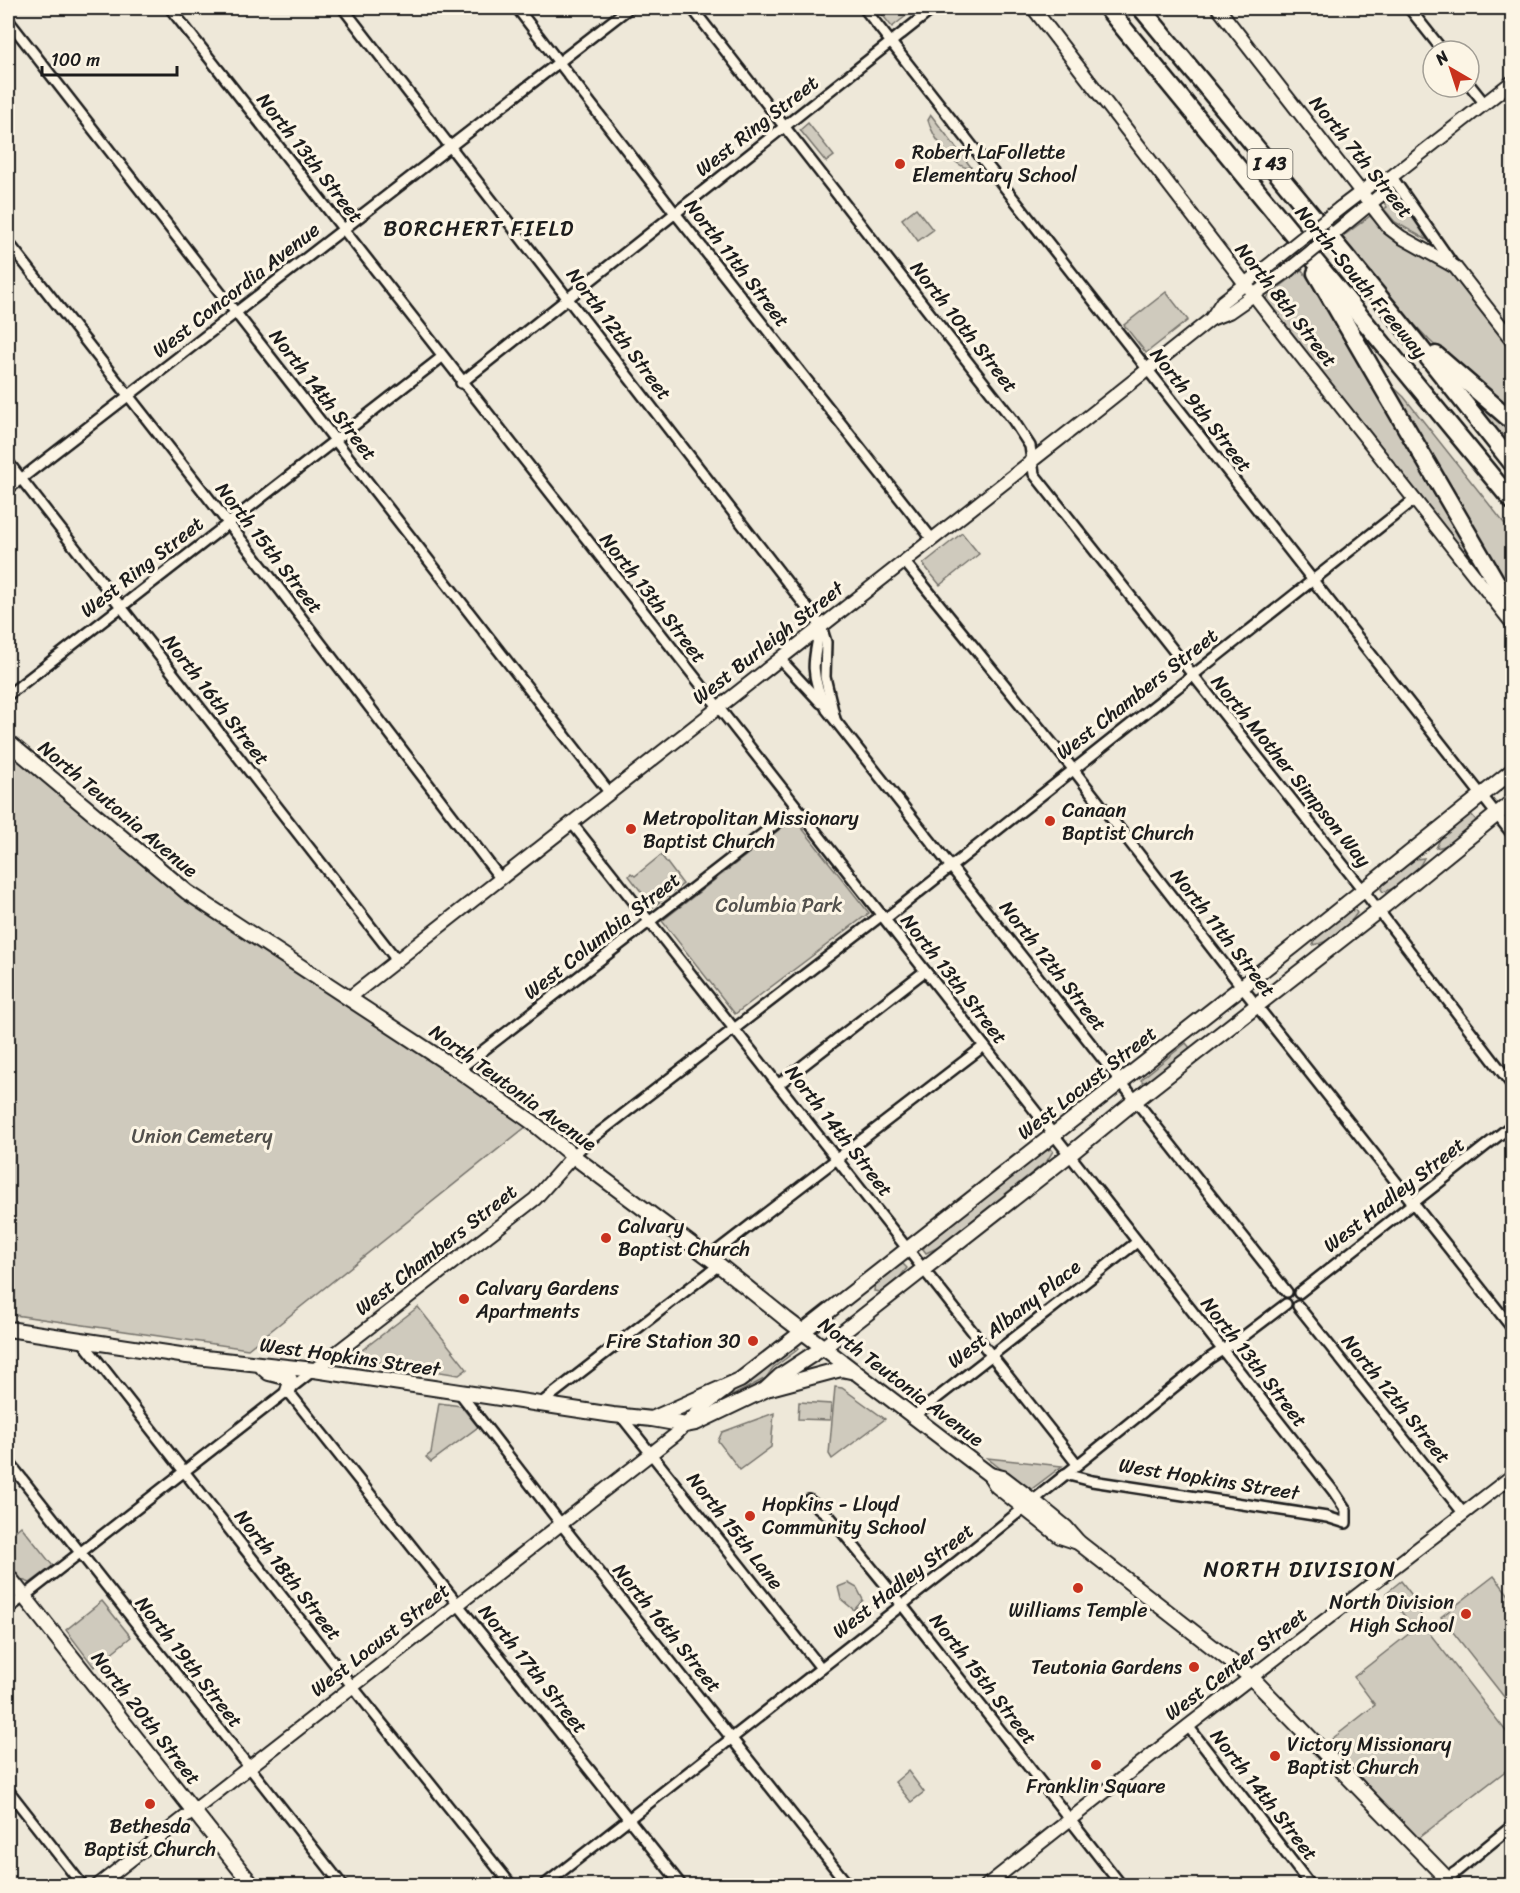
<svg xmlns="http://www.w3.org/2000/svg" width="1520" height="1893" viewBox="0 0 1520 1893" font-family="Sriracha,sans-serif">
<rect width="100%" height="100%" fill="#eee8d9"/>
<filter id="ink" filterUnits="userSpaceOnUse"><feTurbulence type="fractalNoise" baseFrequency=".0167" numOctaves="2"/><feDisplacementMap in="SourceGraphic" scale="12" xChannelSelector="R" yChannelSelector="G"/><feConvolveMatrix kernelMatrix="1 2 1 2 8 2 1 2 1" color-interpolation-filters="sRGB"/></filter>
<g filter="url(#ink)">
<g fill="#cfcabd" stroke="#76736c" stroke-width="1.5">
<path d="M877,8H916L892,27Z"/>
<path d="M931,115L971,167L970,168C953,168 932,135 928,120Z"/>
<path d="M808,123L834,156L826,162L800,130Z"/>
<path d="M1397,194L1425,236L1427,240L1395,222L1384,209L1387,207L1384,203Z"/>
<path d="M916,208L933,230L918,241L902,219Z"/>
<path d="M1370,216L1392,238L1440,265L1454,276L1512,350V417L1429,340L1399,308L1342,237Z"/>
<path d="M1302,270L1333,313L1487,581L1265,301L1269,295Z"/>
<path d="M1166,292L1188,320L1146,353L1124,325Z"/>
<path d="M1383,377L1404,397L1512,533V596Z"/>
<path d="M1475,399L1512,430V451L1473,401Z"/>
<path d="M962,533L979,554L940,585L923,564Z"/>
<path d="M8,742L141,855L532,1122L248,1349L8,1314Z"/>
<path d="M1471,814L1476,820C1467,833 1451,846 1436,848L1441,837Z"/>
<path d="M794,818L869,913L735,1014L662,921Z"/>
<path d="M661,855L683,884L653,907L629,876L631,873L635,876Z"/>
<path d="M1416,859L1424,858C1418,872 1398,888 1383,892L1381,889L1384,883Z"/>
<path d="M1355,910L1357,913C1348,927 1329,943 1313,945C1318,930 1339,914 1355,910Z"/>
<path d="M1186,1043L1190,1048L1149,1081L1143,1082L1141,1080L1145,1076Z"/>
<path d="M1051,1149L1053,1151L1047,1161L937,1248L926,1253L923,1249L930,1240L1039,1153Z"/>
<path d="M903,1264L907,1268L900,1277L881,1292L874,1291L875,1284L894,1269Z"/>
<path d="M418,1307L467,1369L459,1375L359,1359L357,1354Z"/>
<path d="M796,1346L799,1348L796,1351L773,1368L766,1378L732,1396L730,1393Z"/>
<path d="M835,1387L842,1388L885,1419L832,1459L829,1454Z"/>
<path d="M799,1402L831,1404L830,1420L798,1419Z"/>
<path d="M439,1403L461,1406L478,1427L431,1462L426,1457L431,1453Z"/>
<path d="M774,1413L771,1447L740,1470L718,1441L722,1432Z"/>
<path d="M987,1458L1062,1466L1029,1491Z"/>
<path d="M21,1526L53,1566L30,1583L22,1580L8,1562V1537Z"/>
<path d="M1494,1576L1512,1599V1707L1441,1617Z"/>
<path d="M1401,1581L1418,1603L1423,1625L1512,1739V1766L1417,1839L1328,1742L1375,1705L1354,1677L1415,1629L1386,1593Z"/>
<path d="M848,1583L857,1588L863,1600L854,1610L841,1599L838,1587Z"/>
<path d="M102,1601L131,1637L94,1667L66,1630Z"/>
<path d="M908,1771L924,1792L911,1802L895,1782Z"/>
</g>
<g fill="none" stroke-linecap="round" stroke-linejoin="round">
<g stroke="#1c1c1c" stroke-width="14">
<g id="minor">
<path d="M170,8C556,504 945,998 1334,1492L1346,1510V1523L1327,1517L1092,1481L1065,1474"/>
<path d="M343,8L821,626L826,642L825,677L835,719"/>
<path d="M517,8L675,213L932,539"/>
<path d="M692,8L1013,420L1030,446L1034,474L1363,890L1512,1085"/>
<path d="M864,8L1512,834"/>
<path d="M1409,8L1443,51"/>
<path d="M8,20L609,792"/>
<path d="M1469,84L1485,104"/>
<path d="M1392,177L1452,263"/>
<path d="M8,242L268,574L500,878"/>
<path d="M461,383L934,8"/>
<path d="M8,462L396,959"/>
<path d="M8,489L629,8"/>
<path d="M904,561L1073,769L1241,986L1512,1328"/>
<path d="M821,626C812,662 810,676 827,710L1287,1292"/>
<path d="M780,659L821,703"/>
<path d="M8,695L442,357"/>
<path d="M571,822L1077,1464"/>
<path d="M885,919L1414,500"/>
<path d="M458,1070L796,808"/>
<path d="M779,1084L925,971"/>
<path d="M573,1156L586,1143L882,915"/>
<path d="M709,1257L984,1046"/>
<path d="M1299,1293L1512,1125"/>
<path d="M1298,1306L1464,1514"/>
<path d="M82,1341L352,1686L512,1886"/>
<path d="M288,1391L682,1886"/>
<path d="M459,1392L561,1524L849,1886"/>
<path d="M540,1404L719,1265"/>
<path d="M621,1416L821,1668"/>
<path d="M914,1416L1137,1242"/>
<path d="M8,1461L343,1886"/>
<path d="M809,1500L830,1517L902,1605L1122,1886"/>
<path d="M8,1609L314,1370"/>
<path d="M1188,1726L1311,1886"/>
<path d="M8,1790L83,1886"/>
<path d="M543,1886L958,1561L1210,1358L1244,1336L1286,1304"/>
<path d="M1434,1886L1457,1871L1512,1826"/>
</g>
</g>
<g stroke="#1c1c1c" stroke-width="16">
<g id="tertiary">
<path d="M1033,8L1286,337L1512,623"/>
<path d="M1218,8L1389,228L1401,237L1455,267L1512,340"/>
<path d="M1340,208L1373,183L1391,177L1512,82"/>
<path d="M1333,234L1382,194L1391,177"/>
<path d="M1211,319L1229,312L1285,273"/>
<path d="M349,998L1098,409L1211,319L1222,302L1274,261"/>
<path d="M314,1370L535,1199L573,1156"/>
<path d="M97,1886L675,1435L702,1408L727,1389"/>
<path d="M986,1886L1188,1726L1512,1476"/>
</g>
</g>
<g stroke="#1c1c1c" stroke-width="18">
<g id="secondary">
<path d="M8,742L187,892L458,1070L532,1122L573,1156L719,1265L786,1319L990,1475L997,1486L1060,1536L1078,1542"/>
<path d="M8,1329L187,1356L314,1370L613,1415L652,1419L686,1425L696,1423L765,1390L780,1376L824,1347L1069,1155L1136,1100L1379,910L1512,802"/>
<path d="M263,1368L269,1373L289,1378L291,1382L288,1391"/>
<path d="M770,1388L841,1369L855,1372"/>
<path d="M652,1419L740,1380L792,1340L1295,945L1512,771"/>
<path d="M990,1475L1003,1478L1033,1501L1066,1528L1078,1542L1251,1677L1454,1886"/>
<path d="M8,1576L253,1886"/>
</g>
</g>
<g stroke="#1c1c1c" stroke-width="21">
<g id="motorway">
<path d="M1107,8L1512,501"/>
<path d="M1141,8L1399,321L1512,463"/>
<path d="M1316,273L1512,609"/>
<path d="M1436,355L1512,421"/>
</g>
</g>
<use href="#minor" stroke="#fcf5e5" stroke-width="9"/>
<use href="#tertiary" stroke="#fcf5e5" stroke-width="12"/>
<use href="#secondary" stroke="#fcf5e5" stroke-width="14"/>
<use href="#motorway" stroke="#fcf5e5" stroke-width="16"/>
<g stroke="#1c1c1c" stroke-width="16" stroke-linecap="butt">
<g id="tertiary-bridge">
<path d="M1274,261L1340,208"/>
<path d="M1285,273L1333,234"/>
</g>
</g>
<use href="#tertiary-bridge" stroke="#fcf5e5" stroke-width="12"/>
</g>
</g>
<g fill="#c8321e" stroke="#fcf5e5" stroke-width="2">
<circle cx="900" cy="164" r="6"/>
<circle cx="1050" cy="821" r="6"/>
<circle cx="631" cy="829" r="6"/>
<circle cx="606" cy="1238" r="6"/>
<circle cx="464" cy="1299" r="6"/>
<circle cx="753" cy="1341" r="6"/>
<circle cx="750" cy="1516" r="6"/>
<circle cx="1078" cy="1588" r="6"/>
<circle cx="1466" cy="1614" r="6"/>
<circle cx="1194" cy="1667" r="6"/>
<circle cx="1275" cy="1756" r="6"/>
<circle cx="1096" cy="1765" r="6"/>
<circle cx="150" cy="1804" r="6"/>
</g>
<g text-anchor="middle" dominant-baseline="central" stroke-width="6" stroke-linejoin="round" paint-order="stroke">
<rect fill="#fcf5e5" stroke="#5f5d58" stroke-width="1.5" x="1247.5" y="149" width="45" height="30" rx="4.5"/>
<g font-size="18" font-weight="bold" fill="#1c1c1c">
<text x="1270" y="164">I 43</text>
</g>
<g font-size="20" fill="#1c1c1c" stroke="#fcf5e5">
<text transform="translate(757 126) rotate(-38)">West Ring Street</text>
<text transform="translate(1361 157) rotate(51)">North 7th Street</text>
<text transform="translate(310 158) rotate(52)">North 13th Street</text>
<text transform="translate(737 263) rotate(52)">North 11th Street</text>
<text transform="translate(1361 282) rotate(50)">North-South Freeway</text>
<text transform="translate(236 290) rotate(-38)">West Concordia Avenue</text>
<text transform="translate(1286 305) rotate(52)">North 8th Street</text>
<text transform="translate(964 327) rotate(52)">North 10th Street</text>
<text transform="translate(619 334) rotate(53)">North 12th Street</text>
<text transform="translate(323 395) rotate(52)">North 14th Street</text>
<text transform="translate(1201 410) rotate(52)">North 9th Street</text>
<text transform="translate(269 548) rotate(52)">North 15th Street</text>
<text transform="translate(142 567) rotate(-38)">West Ring Street</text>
<text transform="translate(653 598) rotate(52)">North 13th Street</text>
<text transform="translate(768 643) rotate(-38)">West Burleigh Street</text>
<text transform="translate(1137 694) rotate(-38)">West Chambers Street</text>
<text transform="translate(216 700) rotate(52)">North 16th Street</text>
<text transform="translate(1291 771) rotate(51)">North Mother Simpson Way</text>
<text transform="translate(118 809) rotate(40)">North Teutonia Avenue</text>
<text transform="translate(1223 933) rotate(52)">North 11th Street</text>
<text transform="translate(602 936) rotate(-38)">West Columbia Street</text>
<text transform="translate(1053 966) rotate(52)">North 12th Street</text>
<text transform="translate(954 979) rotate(52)">North 13th Street</text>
<text transform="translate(1087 1083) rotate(-38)">West Locust Street</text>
<text transform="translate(513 1088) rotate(36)">North Teutonia Avenue</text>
<text transform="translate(839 1131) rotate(52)">North 14th Street</text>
<text transform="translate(1394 1195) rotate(-38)">West Hadley Street</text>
<text transform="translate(436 1250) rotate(-38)">West Chambers Street</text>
<text transform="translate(1014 1314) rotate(-38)">West Albany Place</text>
<text transform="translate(350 1357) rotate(8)">West Hopkins Street</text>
<text transform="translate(1254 1362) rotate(52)">North 13th Street</text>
<text transform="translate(901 1382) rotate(37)">North Teutonia Avenue</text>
<text transform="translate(1396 1399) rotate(51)">North 12th Street</text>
<text transform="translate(1209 1479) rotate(9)">West Hopkins Street</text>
<text transform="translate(735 1531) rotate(52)">North 15th Lane</text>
<text transform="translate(288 1575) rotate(52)">North 18th Street</text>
<text transform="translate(903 1581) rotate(-38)">West Hadley Street</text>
<text transform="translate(667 1628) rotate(51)">North 16th Street</text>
<text transform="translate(380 1640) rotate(-38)">West Locust Street</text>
<text transform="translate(189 1662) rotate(52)">North 19th Street</text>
<text transform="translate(1236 1664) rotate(-37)">West Center Street</text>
<text transform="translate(533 1669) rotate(51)">North 17th Street</text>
<text transform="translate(983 1679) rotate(52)">North 15th Street</text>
<text transform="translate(146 1718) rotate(52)">North 20th Street</text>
<text transform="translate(1264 1795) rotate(52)">North 14th Street</text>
</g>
<g font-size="20" fill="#1c1c1c" stroke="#fcf5e5" text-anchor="start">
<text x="912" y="152">Robert LaFollette<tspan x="912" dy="23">Elementary School</tspan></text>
<text x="1062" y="810">Canaan<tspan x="1062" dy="23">Baptist Church</tspan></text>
<text x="643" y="818">Metropolitan Missionary<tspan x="643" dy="23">Baptist Church</tspan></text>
<text x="618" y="1226">Calvary<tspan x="618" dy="23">Baptist Church</tspan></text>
<text x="476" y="1288">Calvary Gardens<tspan x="476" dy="23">Apartments</tspan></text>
<text x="741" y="1341" text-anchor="end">Fire Station 30</text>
<text x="762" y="1504">Hopkins - Lloyd<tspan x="762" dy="23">Community School</tspan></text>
<text x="1454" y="1602" text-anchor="end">North Division<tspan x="1454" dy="23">High School</tspan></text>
<text x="1078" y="1610" text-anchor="middle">Williams Temple</text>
<text x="1182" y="1667" text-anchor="end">Teutonia Gardens</text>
<text x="1287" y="1744">Victory Missionary<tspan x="1287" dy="23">Baptist Church</tspan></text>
<text x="1096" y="1786" text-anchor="middle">Franklin Square</text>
<text x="150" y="1826" text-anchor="middle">Bethesda<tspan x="150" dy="23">Baptist Church</tspan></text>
</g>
<g font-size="20" fill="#52504c" stroke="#fcf5e5">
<text x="779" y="905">Columbia Park</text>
<text x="202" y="1136">Union Cemetery</text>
</g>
<g font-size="22" letter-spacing="1.5" fill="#1c1c1c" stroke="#fcf5e5">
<text x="479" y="228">BORCHERT FIELD</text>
<text x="1300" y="1569">NORTH DIVISION</text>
</g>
</g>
<rect width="1520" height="1893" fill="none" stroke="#fcf5e5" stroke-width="30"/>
<rect x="15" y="15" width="1490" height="1863" fill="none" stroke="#1c1c1c" stroke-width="2" filter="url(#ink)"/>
<g transform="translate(1451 69) rotate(321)"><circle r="28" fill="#fcf5e5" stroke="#a29e95" stroke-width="1.5"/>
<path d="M0-4.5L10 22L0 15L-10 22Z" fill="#c8321e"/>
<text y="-9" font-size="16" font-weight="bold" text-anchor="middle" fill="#1c1c1c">N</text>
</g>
<path d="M42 66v9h135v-9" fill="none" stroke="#1c1c1c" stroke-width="3"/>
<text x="51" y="66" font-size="18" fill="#1c1c1c" stroke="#fcf5e5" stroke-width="4.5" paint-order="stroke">100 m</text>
</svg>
